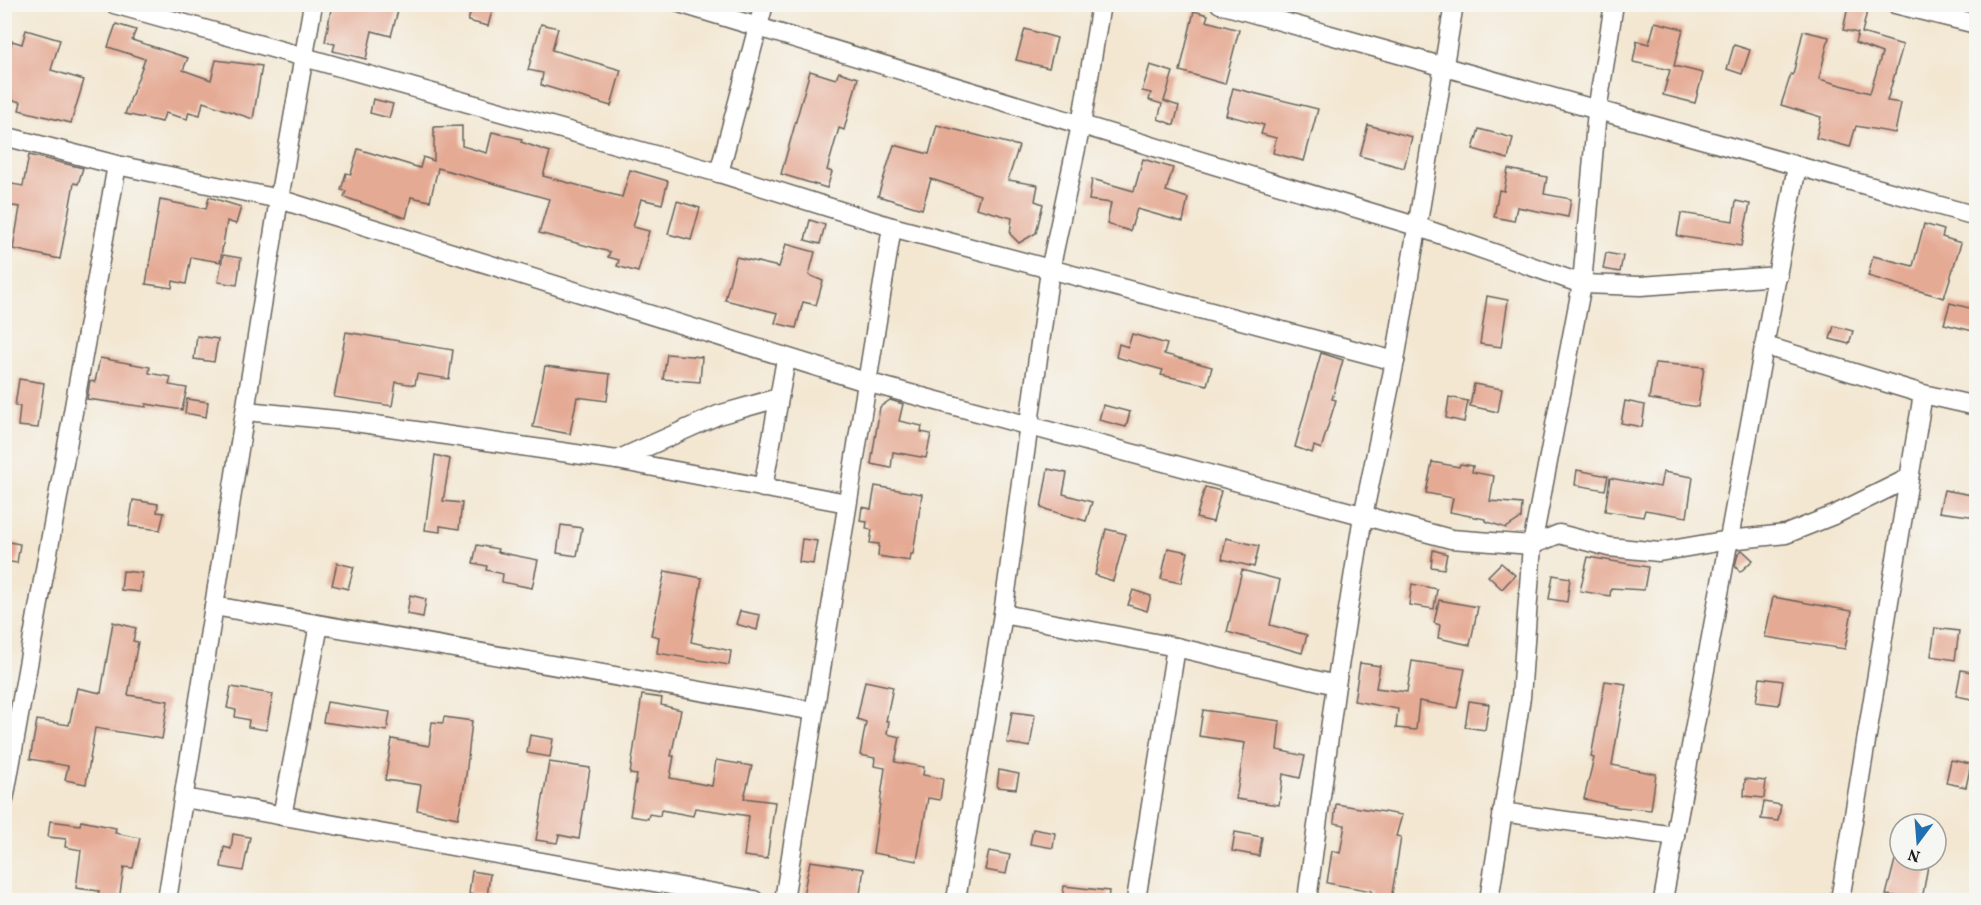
<svg xmlns="http://www.w3.org/2000/svg" width="1981" height="905" viewBox="0 0 1981 905" font-family="Vollkorn,serif">
<rect width="100%" height="100%" fill="#f6f6f2"/>
<filter id="ink" filterUnits="userSpaceOnUse"><feTurbulence type="fractalNoise" baseFrequency=".0167" numOctaves="2"/><feDisplacementMap in="SourceGraphic" scale="12" xChannelSelector="R" yChannelSelector="G"/><feConvolveMatrix kernelMatrix="1 2 1 2 8 2 1 2 1" color-interpolation-filters="sRGB"/></filter>
<filter id="wash" filterUnits="userSpaceOnUse"><feTurbulence type="fractalNoise" baseFrequency=".008" numOctaves="4" result="noise"/><feDisplacementMap in="SourceGraphic" scale="24" xChannelSelector="R" yChannelSelector="G"/><feGaussianBlur stdDeviation="1.35" result="paint"/><feColorMatrix in="noise" values="0 0 0 0 0 0 0 0 0 0 0 0 0 0 0 0 0 1.4 0 .05"/><feComposite in="paint" operator="in"/></filter>
<g filter="url(#wash)">
<rect width="100%" height="100%" fill="#f3e7d2"/>
<g id="blocks">
<g fill="#e5aa94">
<path d="M332,4L399,7L391,36L372,31L366,59L333,51L335,44L325,42Z"/>
<path d="M473,4H494L488,26L468,21Z"/>
<path d="M1848,7L1867,11L1862,33L1903,45L1887,101L1901,103L1895,133L1856,126L1850,147L1816,138L1821,117L1781,105L1791,74L1793,75L1803,31L1829,37L1819,79L1870,93L1882,53L1855,43L1858,33L1843,30Z"/>
<path d="M1194,11L1208,15L1206,21L1239,30L1225,84L1180,71Z"/>
<path d="M1655,22L1683,29L1674,66L1703,73L1695,103L1663,95L1670,70L1633,62L1637,41L1649,44Z"/>
<path d="M116,24L136,30L132,40L188,58L183,70L211,80L216,60L262,66L253,119L203,102L200,115L189,112L187,119L165,113L162,122L125,114L145,59L108,47Z"/>
<path d="M541,24L558,28L552,50L621,70L611,106L541,85L543,73L528,70Z"/>
<path d="M1025,29L1057,38L1049,68L1016,60Z"/>
<path d="M26,30L60,40L51,70L84,80L71,123L19,110L21,102L4,98V66L12,41L22,44Z"/>
<path d="M1734,45L1750,50L1742,74L1727,69Z"/>
<path d="M1150,65L1173,72L1164,101L1179,106L1174,125L1158,119L1162,104L1149,100L1151,93L1142,91Z"/>
<path d="M810,71L836,79L839,72L858,78L844,130L839,128L827,170L832,172L827,188L781,174Z"/>
<path d="M1233,88L1318,109L1304,161L1273,153L1276,138L1261,134L1264,125L1226,115Z"/>
<path d="M373,99L393,104L389,118L370,113Z"/>
<path d="M937,125L1019,146L1008,180L1038,185L1035,201L1043,204L1036,233L1019,243L1010,234L1012,218L976,208L980,195L931,179L922,209L878,196L894,145L929,154Z"/>
<path d="M1368,125L1412,137L1404,168L1360,156Z"/>
<path d="M462,126V146L487,153L492,132L522,139L521,142L550,152L543,176L573,184L622,197L630,170L668,181L662,204L641,199L633,227L649,231L638,272L617,266L619,260L608,257L610,252L539,233L549,199L438,168L430,201L411,197L406,218L344,197L346,191L341,190L346,173L351,174L358,149L420,168L423,157L434,161V127Z"/>
<path d="M1479,129L1513,138L1508,159L1473,149Z"/>
<path d="M29,155L83,168L78,184L74,183L60,259L13,249L20,207L4,205V189L11,190L12,184L23,186Z"/>
<path d="M1143,159L1173,168L1166,191L1188,198L1183,222L1137,209L1130,231L1107,224L1111,203L1089,200L1092,179L1134,191Z"/>
<path d="M1508,169L1547,177L1544,194L1571,199L1568,217L1517,207L1514,221L1494,217L1499,190L1504,191Z"/>
<path d="M209,197L241,207L236,224L227,221L220,262L191,257L186,284L173,281L172,288L146,284L160,200L206,209Z"/>
<path d="M677,201L700,208L691,240L668,234Z"/>
<path d="M1736,201L1750,204L1741,246L1677,236L1681,213L1733,221Z"/>
<path d="M810,220L825,225L820,244L805,240Z"/>
<path d="M1924,224L1944,230L1942,237L1961,243L1944,298L1868,276L1873,256L1913,266Z"/>
<path d="M786,244L815,252L809,275L823,281L816,305L803,302L796,328L775,323L778,313L725,300L736,257L779,267Z"/>
<path d="M1606,253L1623,256L1620,272L1603,269Z"/>
<path d="M223,255L241,258L237,285L218,282Z"/>
<path d="M1487,296L1508,300L1501,347L1480,344Z"/>
<path d="M1950,303L1977,310V332L1944,324Z"/>
<path d="M1834,326L1853,331L1849,344L1830,339Z"/>
<path d="M346,332L453,350L449,379L417,374L415,385L396,382L392,406L334,397Z"/>
<path d="M1132,334L1167,344L1164,354L1212,367L1207,385L1161,375L1163,370L1116,357L1119,344L1128,347Z"/>
<path d="M197,336L218,339L214,362L194,359Z"/>
<path d="M1321,353L1343,360L1332,399L1336,400L1321,449L1314,446L1312,453L1295,447Z"/>
<path d="M667,354L702,357L700,382L663,379Z"/>
<path d="M100,358L150,367L149,373L171,377L169,385L187,388L182,410L146,404V407L87,399L90,381L95,382Z"/>
<path d="M1655,363L1704,367L1698,407L1649,399Z"/>
<path d="M545,366L610,374L607,401L577,397L570,434L533,427Z"/>
<path d="M19,379L44,383L38,428L18,426L20,406H15Z"/>
<path d="M1474,384L1502,389L1498,412L1470,406Z"/>
<path d="M1449,397L1468,401L1464,422L1446,418Z"/>
<path d="M187,399L208,402L206,417L185,413Z"/>
<path d="M890,400L903,404L899,421L922,426L921,432L931,434L926,458L893,452L891,468L871,464L880,407Z"/>
<path d="M1625,401L1645,405L1642,427L1621,423Z"/>
<path d="M1103,405L1130,412L1126,427L1099,420Z"/>
<path d="M435,455L450,459L443,501L462,503L459,529L440,526V532L425,530Z"/>
<path d="M1432,462L1459,467L1460,464L1473,466L1472,472L1494,476L1490,501L1522,504L1521,518L1506,528L1485,521V519L1450,512L1453,498L1426,493Z"/>
<path d="M1048,469L1067,473L1063,494L1092,502L1086,521L1041,508Z"/>
<path d="M1577,470L1608,476L1605,490L1575,485Z"/>
<path d="M1663,472L1693,477L1687,517L1645,510L1643,517L1605,511L1610,478L1660,487Z"/>
<path d="M875,486L922,494L913,554H911L910,561L878,556L879,544L870,543L872,530L866,529L867,522L860,521L862,507L871,509Z"/>
<path d="M1205,487L1221,491L1213,522L1196,518Z"/>
<path d="M1944,490L1977,496V517L1939,512Z"/>
<path d="M133,500L158,504L157,512L164,513L160,530L129,526Z"/>
<path d="M561,525L582,528L577,556L557,553Z"/>
<path d="M1106,529L1126,534L1113,581L1095,575Z"/>
<path d="M1226,538L1259,546L1254,567L1222,559Z"/>
<path d="M802,539L817,541L813,564L799,562Z"/>
<path d="M4,541L20,544L17,563L4,561Z"/>
<path d="M477,545L498,549L497,552L538,560L532,588L502,582L503,574L486,570L487,566L473,563Z"/>
<path d="M1168,548L1188,552L1181,583L1161,579Z"/>
<path d="M1433,550L1447,554L1444,569L1431,567Z"/>
<path d="M1742,550L1753,560L1740,572L1735,566L1738,554Z"/>
<path d="M1588,557L1648,567L1644,590L1611,588L1610,596L1580,591Z"/>
<path d="M337,563L354,567L348,589L332,585Z"/>
<path d="M1501,563L1515,575L1502,589L1488,576Z"/>
<path d="M1242,570L1280,580L1270,625L1307,635L1302,653L1227,632Z"/>
<path d="M123,571L142,573L140,592L121,590Z"/>
<path d="M665,571L702,578L691,642L731,651L729,665L657,653L659,637L651,635Z"/>
<path d="M1553,575L1570,578L1567,602L1549,599Z"/>
<path d="M1412,584L1437,589L1434,609L1409,605Z"/>
<path d="M1133,590L1151,596L1147,611L1128,605Z"/>
<path d="M410,595L426,599L423,617L407,614Z"/>
<path d="M1773,597L1852,611L1845,649L1765,637Z"/>
<path d="M1439,600L1478,607L1470,645L1438,638L1440,625L1434,623Z"/>
<path d="M740,611L760,615L757,630L736,624Z"/>
<path d="M113,622L136,628L133,641L138,642L128,695L168,701L162,739L95,728L86,784L65,780L68,766L30,759L37,720L69,725L77,688L101,693Z"/>
<path d="M1935,628L1959,631L1955,660L1931,656Z"/>
<path d="M1412,661L1465,669L1457,708L1419,701L1416,730L1396,728L1398,709L1354,701L1360,663L1380,666L1376,688L1407,692Z"/>
<path d="M1961,670L1977,673V700L1956,696Z"/>
<path d="M1760,678L1783,681L1779,705L1756,702Z"/>
<path d="M865,681L893,687L886,721H889L887,734L900,737L895,762L924,767L923,775L943,779L940,800L928,798L917,861L873,853L885,768L874,766L875,758L860,755L866,722L857,719Z"/>
<path d="M1605,681L1626,684L1612,765L1656,774L1651,810L1619,807L1584,799L1594,758L1591,757Z"/>
<path d="M231,687L273,694L266,730L248,727L249,720L235,717L236,710L227,708Z"/>
<path d="M642,695L662,698L661,705L681,710L671,756H674L670,778L712,786L716,760L752,766L744,798L775,802L767,859L744,856L749,816L695,808L693,816L661,810L660,816L649,814L648,819L630,816L637,775L630,774Z"/>
<path d="M1469,701L1489,704L1485,730L1465,727Z"/>
<path d="M327,702L390,712L387,731L323,722Z"/>
<path d="M1203,710L1280,721L1277,750L1305,756L1300,778L1283,774L1279,805L1236,799L1245,743L1199,736Z"/>
<path d="M1012,712L1035,715L1030,747L1007,743Z"/>
<path d="M444,717L472,721L466,776L458,818L417,810L421,785L385,780L392,739L429,746L432,722L443,723Z"/>
<path d="M530,735L553,739L550,757L527,753Z"/>
<path d="M1951,760L1971,764L1966,787L1946,783Z"/>
<path d="M549,762L590,768L579,839L559,835L557,843L536,840Z"/>
<path d="M999,770L1019,774L1016,789L997,787Z"/>
<path d="M1745,779L1766,781L1764,798L1744,796Z"/>
<path d="M1764,802L1781,805L1778,821L1761,819Z"/>
<path d="M1336,804L1402,815L1396,836L1401,837L1391,900H1371L1372,891L1327,883L1332,851L1340,853L1345,825L1334,823Z"/>
<path d="M50,821L80,825L81,821L116,828L115,833L140,838L133,868L124,867L119,900H97L99,891L76,888L81,850L65,847L66,839L48,837Z"/>
<path d="M1033,829L1055,833L1053,848L1030,844Z"/>
<path d="M1235,832L1262,837L1259,856L1232,851Z"/>
<path d="M233,834L250,837L243,871L221,867L224,847L231,849Z"/>
<path d="M989,851L1010,855L1006,874L985,870Z"/>
<path d="M1895,860H1929L1922,900L1886,895Z"/>
<path d="M810,861L864,869L859,900H802Z"/>
<path d="M472,871L490,874L487,897L469,894Z"/>
<path d="M1064,886L1109,891L1108,900H1062Z"/>
</g>
</g>
</g>
<g filter="url(#ink)">
<use href="#blocks" fill-opacity="0" stroke="#67635c" stroke-width="1.5"/>
<g fill="none" stroke-linecap="round" stroke-linejoin="round">
<g stroke="#67635c" stroke-width="21">
<g id="street">
<path d="M114,4L719,173L892,227L1395,361"/>
<path d="M682,4L1419,227L1582,284L1641,286L1778,276"/>
<path d="M1220,4L1976,216"/>
<path d="M1895,4L1976,24"/>
<path d="M4,136L117,165L279,199L866,382L1451,539L1532,545L1559,534L1609,547L1659,552L1729,540L1786,534L1834,515L1909,478"/>
<path d="M719,173L764,4"/>
<path d="M1766,346L1923,394L1976,406"/>
<path d="M246,411L355,422L617,460L847,503"/>
<path d="M617,460L718,415L778,398"/>
<path d="M763,488L786,359"/>
<path d="M214,606L814,711"/>
<path d="M1003,614L1176,647L1336,685"/>
<path d="M184,798L754,900"/>
<path d="M4,800L117,165"/>
<path d="M1502,812L1675,836"/>
<path d="M282,816L319,625"/>
<path d="M167,900L279,199L313,4"/>
<path d="M784,900L892,227"/>
<path d="M956,900L1003,614L1050,270L1081,125L1101,4"/>
<path d="M1136,900L1176,647"/>
<path d="M1307,900L1336,685L1363,516L1395,361L1454,4"/>
<path d="M1489,900L1521,697L1532,545L1582,284L1597,111L1614,4"/>
<path d="M1663,900L1797,166"/>
<path d="M1840,900L1923,394"/>
</g>
</g>
<use href="#street" stroke="#fff" stroke-width="18"/>
</g>
</g>
<rect width="1981" height="905" fill="none" stroke="#f6f6f2" stroke-width="24"/>
<g transform="translate(1918 842) rotate(196)"><circle r="28" fill="#f6f6f2" stroke="#9f9f9c" stroke-width="1.5"/>
<path d="M0-4.5L10 22L0 15L-10 22Z" fill="#1f6fb2"/>
<text y="-9" font-size="16" font-weight="bold" text-anchor="middle" fill="#1c1c1c">N</text>
</g>
</svg>
